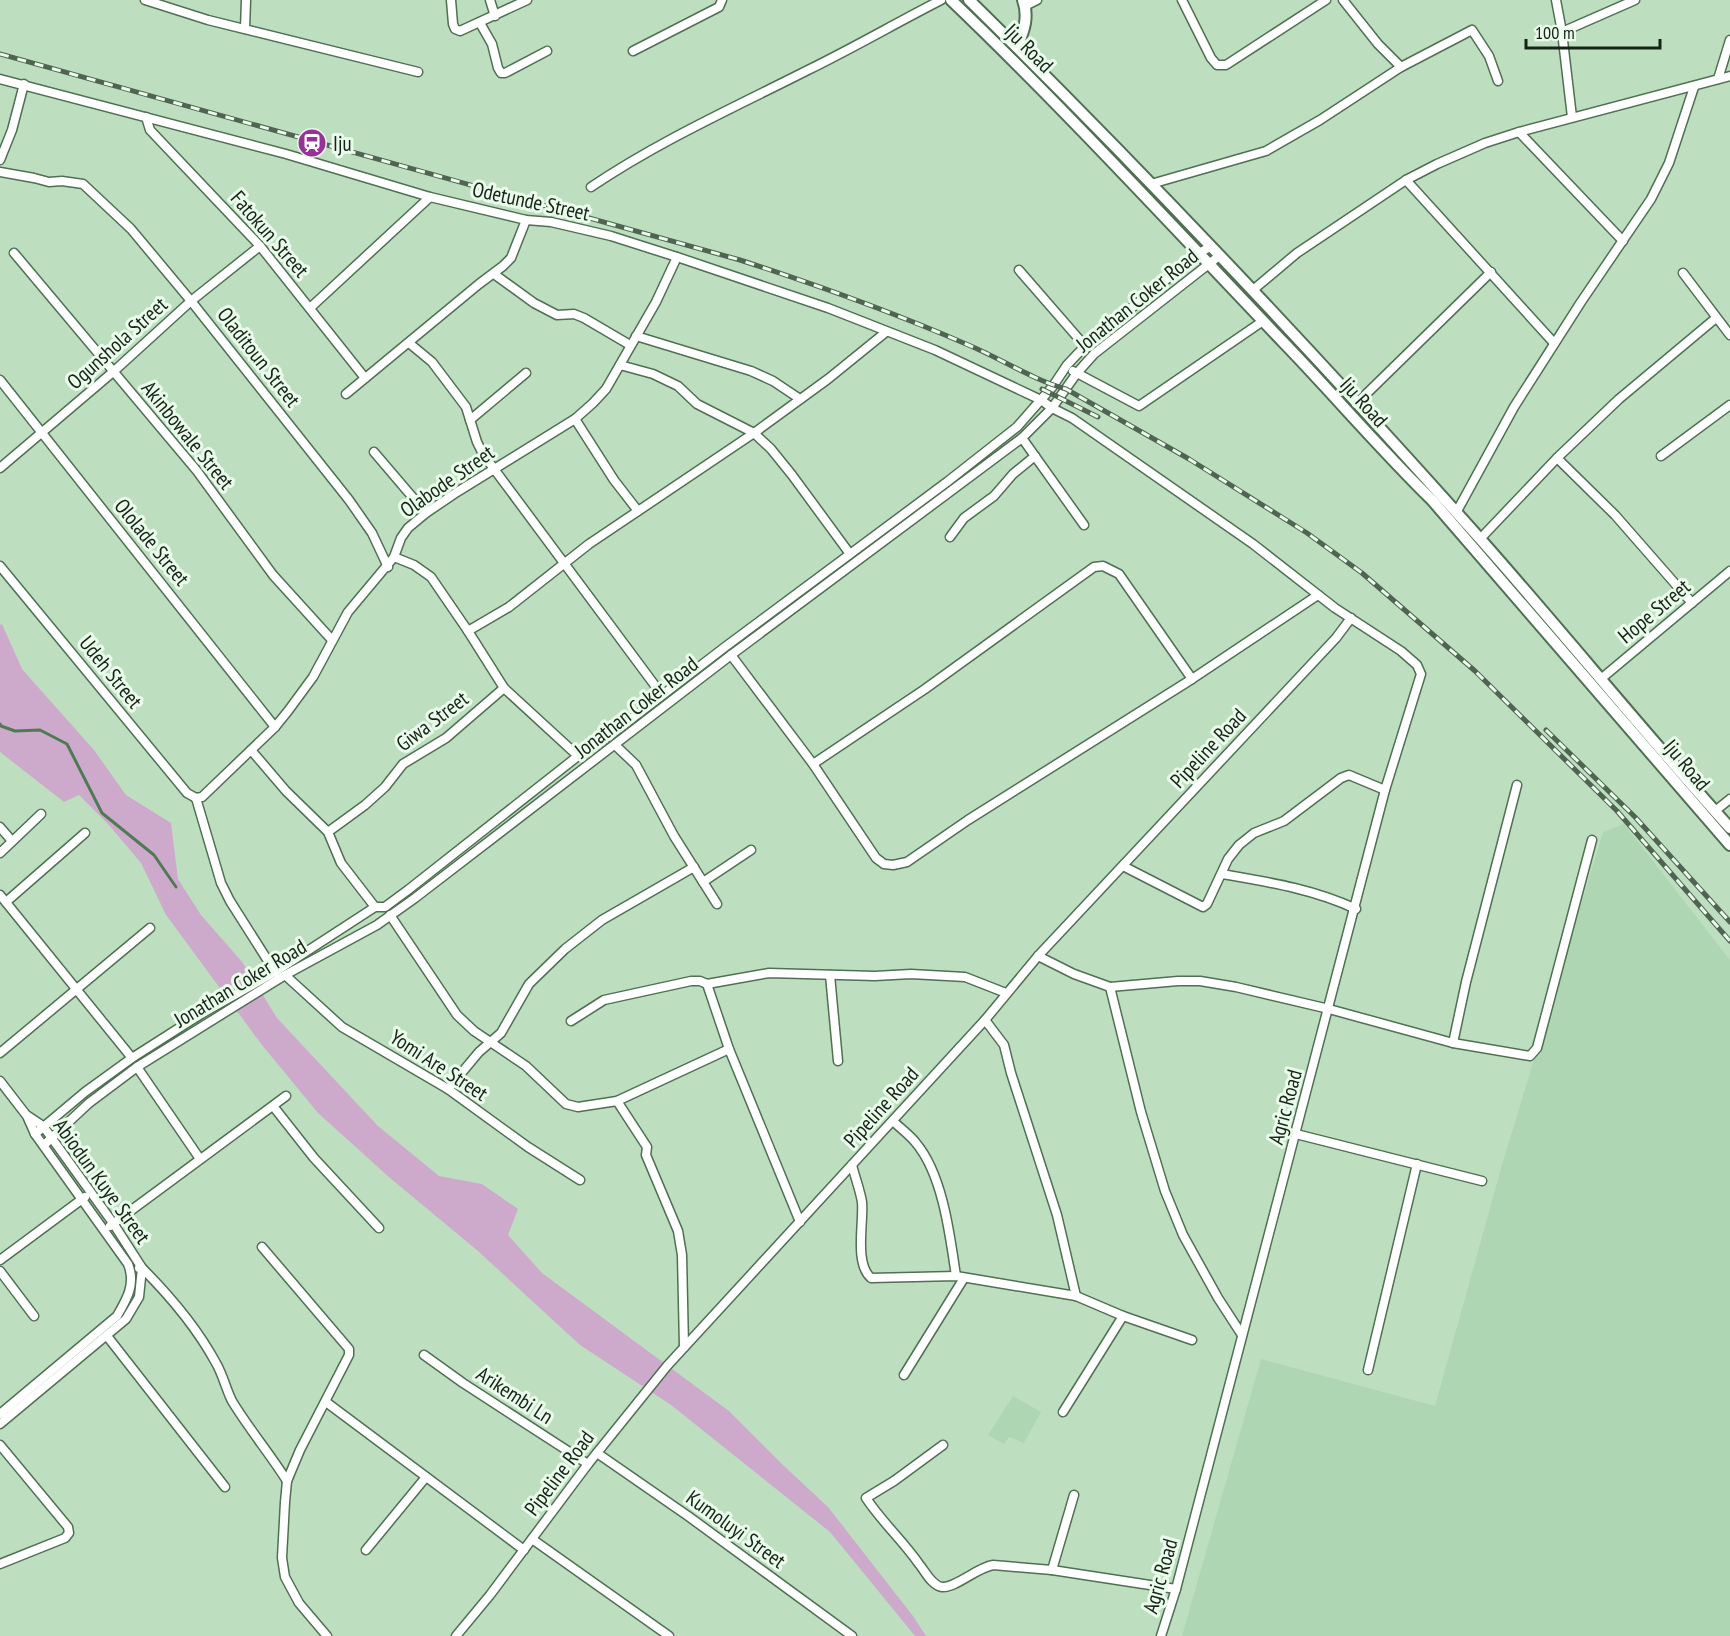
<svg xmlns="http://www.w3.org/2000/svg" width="1730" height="1636" viewBox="0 0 1730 1636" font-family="'PT Sans Narrow',sans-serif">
<rect width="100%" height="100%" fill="#bddfc0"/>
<g fill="#aed6b2">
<path d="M1624,824L1730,960V1636H1182L1261,1359L1435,1406L1502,1165L1603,832Z"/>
<path d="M1013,1396L1041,1412L1024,1443L1009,1437L1004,1444L988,1435Z"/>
</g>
<path fill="#cdaacc" d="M2,624L22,669L94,750L126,795L171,823L178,879L201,915L243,963L277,1018L378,1126L439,1176L482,1184L518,1209L508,1235L542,1273L729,1411L783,1465L828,1507L913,1616L926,1636H915L830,1532L671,1405L580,1345L478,1251L390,1178L318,1113L262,1045L166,915L141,863L108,824L79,795L64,802L0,752V625Z"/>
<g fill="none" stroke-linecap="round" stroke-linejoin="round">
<path stroke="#4f7a54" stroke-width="3" d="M0,724L1,726L15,731L40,730L67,744L102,813L154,855L176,887"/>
<g stroke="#506f53" stroke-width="11">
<g id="street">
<path d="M145,0L208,20L418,72"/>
<path d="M451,0L453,24L455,29L460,31L527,0"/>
<path d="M490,0L495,16"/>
<path d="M1182,0L1211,58L1217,65H1226L1326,0"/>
<path d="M1343,0L1378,44L1401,67"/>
<path d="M1556,0L1562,32L1572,117"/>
<path d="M1025,6L1037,0"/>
<path d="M480,23L492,44L498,68L501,73H505L547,51"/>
<path d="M245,29L246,0"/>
<path d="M1562,32L1635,0"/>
<path d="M633,51L719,7L722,0"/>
<path d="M0,79L286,154L430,197L526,220L551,222L611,236L677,257L828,308L935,350L1041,400L1052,408L1072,418L1253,544L1335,608L1401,651L1417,665L1421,674L1385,790L1176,1589L1161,1636"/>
<path d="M1718,79L1730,40"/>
<path d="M146,117L150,130L260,246L365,378"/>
<path d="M1519,132L1623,241"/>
<path d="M0,160L12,130L24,84"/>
<path d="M0,172L34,178L49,182L62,181L83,184L131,229L191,301L349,500L372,533L388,567"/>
<path d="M1406,180L1554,343"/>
<path d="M1151,184L1266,151L1320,120L1401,67L1472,30L1489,56L1498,81"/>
<path d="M591,187C659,141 735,107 808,70C853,48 896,23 941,0"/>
<path d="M14,253L197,471L273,575L332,640"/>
<path d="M1019,270L1085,346"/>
<path d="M1683,273L1730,335"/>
<path d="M494,274L534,303L557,315L574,314L584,318L630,345"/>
<path d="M1253,290L1297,253L1406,180L1437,164L1485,143L1519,132L1730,76"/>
<path d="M310,308L430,197"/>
<path d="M636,336L751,371L773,381L800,399"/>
<path d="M409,343L432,362L466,407L477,442L483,454L662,695"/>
<path d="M620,365L653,374L678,386L697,404L754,433L771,449L792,475L850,554"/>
<path d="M1073,371L1139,406L1263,321"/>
<path d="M0,380L275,727"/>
<path d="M346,394L479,284L503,266L511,258L526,220"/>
<path d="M1356,404L1491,272"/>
<path d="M575,419L614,480L638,511"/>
<path d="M470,420L526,373"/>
<path d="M1022,438L1084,525"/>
<path d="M374,452L426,513"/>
<path d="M1661,456L1730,405"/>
<path d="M1557,458L1615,515L1692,603"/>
<path d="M0,468L113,372L191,301L260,246"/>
<path d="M1456,513L1514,407L1581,302L1651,199L1669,163L1694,87"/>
<path d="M950,537L964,518L994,496L1013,474L1035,456"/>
<path d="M1480,539L1557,458L1619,399L1716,318"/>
<path d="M394,557L414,565L431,577L468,631L504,688L578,756"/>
<path d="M0,566L187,793L196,798"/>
<path d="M468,631L509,607L589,544L754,433L828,379L886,332"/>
<path d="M731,655L813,764L876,858L884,864L893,865L907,862L968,820L1192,679L1318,595"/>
<path d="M1602,678L1730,571"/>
<path d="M615,745L636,765L674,836L717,904"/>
<path d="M251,750L286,791L328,832L341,863L375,907"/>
<path d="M813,764L925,689L1094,567L1103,566L1119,574L1192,679"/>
<path d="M196,798L202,797L275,727L288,711L313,677L348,612L394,557L401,538L408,528L426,513L457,492L575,419L593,403L606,389L656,302L677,257"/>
<path d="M196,798L221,883L230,901L275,972"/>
<path d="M1715,811L1730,799"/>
<path d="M0,827L12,841"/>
<path d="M328,832L365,805L385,787L403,764L446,738L504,688"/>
<path d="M0,853L41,814"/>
<path d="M1123,866L1203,907L1207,904L1228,859L1239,845L1254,833L1284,821L1341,778L1349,775L1385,790"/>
<path d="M1222,874C1268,882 1313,889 1356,909"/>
<path d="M703,882L751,850"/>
<path d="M0,895L132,1058"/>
<path d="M6,902L85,833"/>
<path d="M390,915L457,1015L474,1031L526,1066L566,1104L578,1107L617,1101L729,1049"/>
<path d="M1038,956L1074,974L1110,987L1178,981H1200L1236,987L1329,1009L1453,1043L1530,1056L1537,1048L1592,840"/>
<path d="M285,975L342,1027L448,1089L528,1147L580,1180"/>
<path d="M830,975L838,1061"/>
<path d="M707,984L729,1049L800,1222"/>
<path d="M1110,987L1141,1112L1165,1191L1183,1235L1218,1298L1242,1335"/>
<path d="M985,1020L1004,1045L1011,1073L1057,1215L1076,1296"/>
<path d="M571,1021L604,1000L691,981H700L707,984L769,973L875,976L911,974L965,977L1006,993"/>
<path d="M1453,1043L1466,982L1517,785"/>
<path d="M0,1053L150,928"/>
<path d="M137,1067L200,1159"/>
<path d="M0,1081L27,1116L35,1134L128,1264C136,1284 127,1299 117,1316L0,1414"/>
<path d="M448,1089L479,1052L501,1033L529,984L565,949L602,920L694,867"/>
<path d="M617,1101L647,1147L646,1155L678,1231L682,1255L684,1347"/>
<path d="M273,1106L314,1158L379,1228"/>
<path d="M893,1121C900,1128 910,1135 916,1143C943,1175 950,1236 956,1276"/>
<path d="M35,1134L85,1092L132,1058L201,1014L275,972L375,907H385L408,890L578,756L609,736L725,647L947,482L1017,427L1053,386L1067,365L1085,346L1199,253L1210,247"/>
<path d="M1296,1134L1482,1181"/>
<path d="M44,1145L89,1103L137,1067L285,975L377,925L415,898L731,655L1022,438L1052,408L1077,373L1094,354L1219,256"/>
<path d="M852,1165C855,1177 860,1190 862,1202C864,1222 854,1263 871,1278L956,1276L1076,1296L1123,1316L1192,1340"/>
<path d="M110,1226L286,1096"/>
<path d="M262,1247L349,1349V1355L300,1450L287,1481L285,1502L282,1558L285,1577L299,1603L327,1636"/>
<path d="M0,1260L85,1197"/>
<path d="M139,1268H142C170,1296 197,1328 216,1363C223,1375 226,1389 232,1401C249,1429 270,1454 287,1481"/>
<path d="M0,1271L34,1316"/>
<path d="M107,1336L225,1487"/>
<path d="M424,1355L463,1383L588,1464"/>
<path d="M1368,1370L1417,1164"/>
<path d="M904,1375L964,1278"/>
<path d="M326,1402L524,1550"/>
<path d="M1063,1412L1123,1316"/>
<path d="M0,1424L126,1319L139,1297L142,1268L113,1223L43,1126L28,1116"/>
<path d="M0,1445L68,1527L69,1533L65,1538L0,1564"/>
<path d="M943,1445L894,1481L866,1498C882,1522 903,1541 919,1564C925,1571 932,1586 942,1587C956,1588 976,1568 993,1565L1052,1570L1176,1589"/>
<path d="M597,1453L688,1516L852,1636"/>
<path d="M532,1539L669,1636"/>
<path d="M366,1550L426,1477"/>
<path d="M1052,1570L1074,1495"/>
<path d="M456,1636L490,1595L588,1464L667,1366L985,1020L1038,956L1336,638L1351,618"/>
</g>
</g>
<g stroke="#506f53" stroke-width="14">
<g id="secondary">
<path d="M951,0C1067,111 1175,229 1286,345C1335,396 1381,450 1432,500L1730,845"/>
<path d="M969,0C1146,174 1317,356 1482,541C1566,636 1645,734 1730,828"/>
<path d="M1017,47C1024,31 1029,17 1023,0"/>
</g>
</g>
<use href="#street" stroke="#fff" stroke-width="8"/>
<use href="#secondary" stroke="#fff" stroke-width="10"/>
<g stroke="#4f6451" stroke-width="5">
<g id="rail">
<path d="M0,54L740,260C817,285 892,312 966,344C1000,358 1031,379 1066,389L1189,459L1307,533L1362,573L1475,671L1617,811L1730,941"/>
<path d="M1042,389L1098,417"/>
<path d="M1546,730L1635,817L1730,922"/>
</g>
</g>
<use href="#rail" stroke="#eafbeb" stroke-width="3" stroke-dasharray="9" stroke-linecap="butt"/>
</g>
<defs>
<g id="station-disc" transform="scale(1.5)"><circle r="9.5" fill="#963298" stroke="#eafbeb"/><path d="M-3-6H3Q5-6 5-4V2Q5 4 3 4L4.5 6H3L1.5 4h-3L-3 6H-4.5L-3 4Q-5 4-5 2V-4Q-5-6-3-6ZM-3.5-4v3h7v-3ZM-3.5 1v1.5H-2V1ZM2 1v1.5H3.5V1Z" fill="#fff"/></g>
</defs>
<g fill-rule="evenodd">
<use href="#station-disc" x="312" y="143"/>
</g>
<g text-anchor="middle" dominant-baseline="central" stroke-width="6" stroke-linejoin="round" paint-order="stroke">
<g font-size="21" fill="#162317" stroke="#eafbeb">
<text transform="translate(1029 48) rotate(45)">Iju Road</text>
<text transform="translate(531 201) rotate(12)">Odetunde Street</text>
<text transform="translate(270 234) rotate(49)">Fatokun Street</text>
<text transform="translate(1137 300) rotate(-39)">Jonathan Coker Road</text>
<text transform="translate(117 343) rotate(-42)">Ogunshola Street</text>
<text transform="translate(259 357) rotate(52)">Oladitoun Street</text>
<text transform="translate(1364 402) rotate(48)">Iju Road</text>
<text transform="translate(188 435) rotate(51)">Akinbowale Street</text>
<text transform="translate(447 481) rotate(-35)">Olabode Street</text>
<text transform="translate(152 542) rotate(51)">Ololade Street</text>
<text transform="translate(1654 611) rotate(-40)">Hope Street</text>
<text transform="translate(111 672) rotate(51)">Udeh Street</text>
<text transform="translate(636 707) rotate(-38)">Jonathan Coker Road</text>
<text transform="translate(432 721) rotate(-37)">Giwa Street</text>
<text transform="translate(1208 748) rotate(-47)">Pipeline Road</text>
<text transform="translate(1687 765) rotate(50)">Iju Road</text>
<text transform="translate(240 983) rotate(-31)">Jonathan Coker Road</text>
<text transform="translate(439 1065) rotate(33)">Yomi Are Street</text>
<text transform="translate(881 1107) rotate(-48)">Pipeline Road</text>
<text transform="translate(1285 1107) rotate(-75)">Agric Road</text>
<text transform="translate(102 1181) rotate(54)">Abiodun Kuye Street</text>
<text transform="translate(515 1395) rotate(33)">Arikembi Ln</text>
<text transform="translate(559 1473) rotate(-53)">Pipeline Road</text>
<text transform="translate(736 1529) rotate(36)">Kumoluyi Street</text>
<text transform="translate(1160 1576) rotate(-74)">Agric Road</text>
</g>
<g font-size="21" fill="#162317" stroke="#eafbeb" text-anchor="start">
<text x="333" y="143">Iju</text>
</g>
</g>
<path d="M1526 39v9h134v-9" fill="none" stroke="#162317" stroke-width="3"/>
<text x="1535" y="39" font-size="18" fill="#162317" stroke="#eafbeb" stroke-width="4.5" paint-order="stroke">100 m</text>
</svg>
